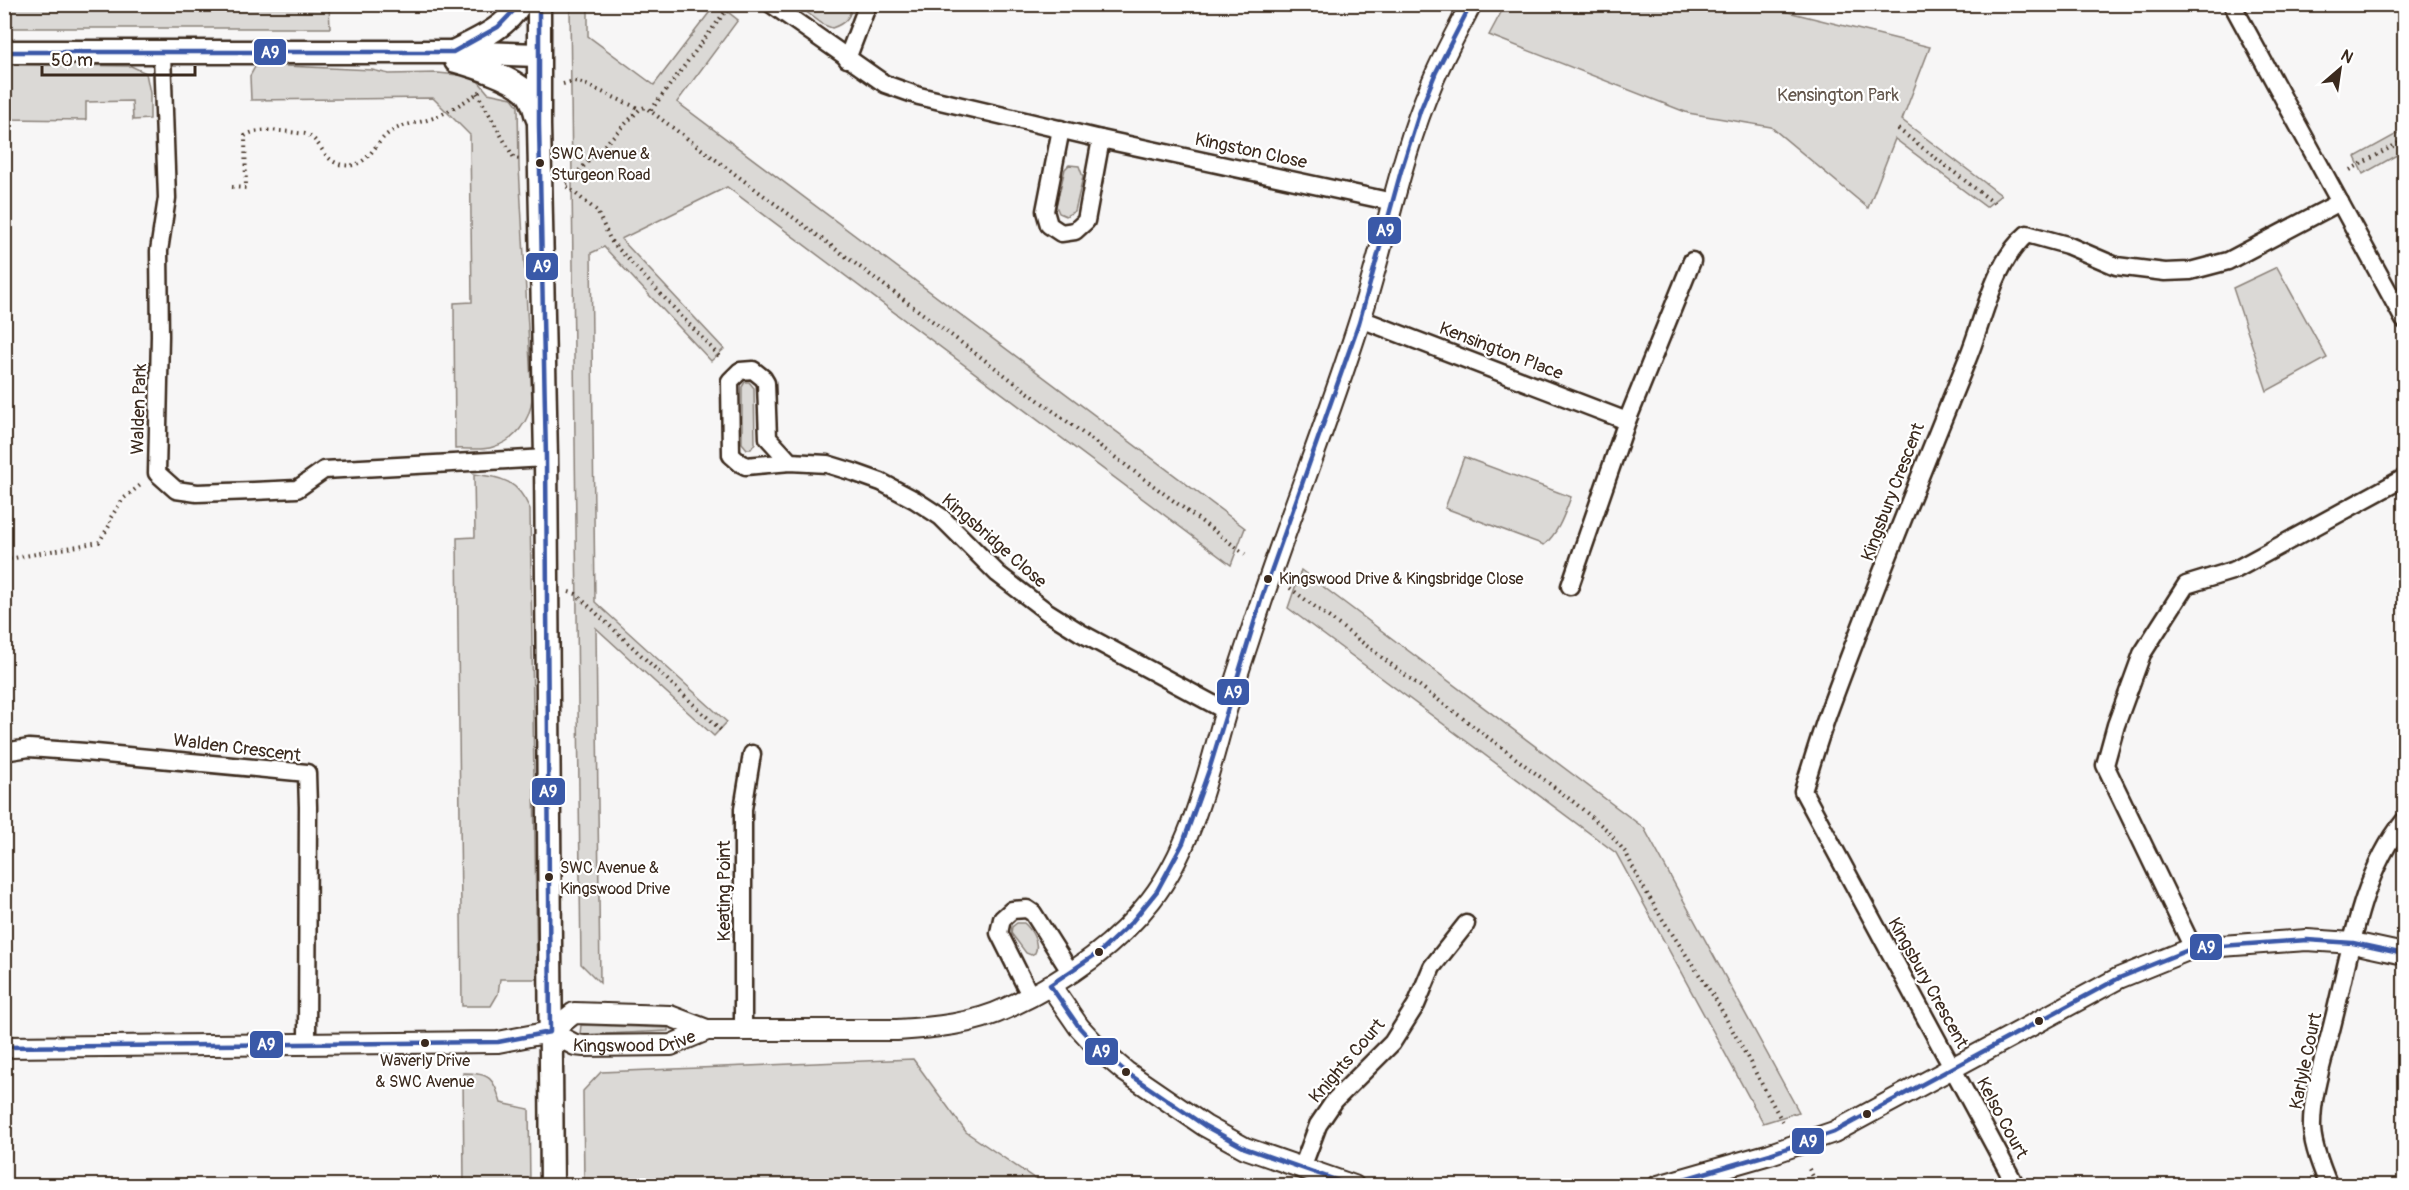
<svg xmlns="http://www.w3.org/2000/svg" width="2409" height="1190" viewBox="0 0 2409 1190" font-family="Pangolin,sans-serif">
<rect width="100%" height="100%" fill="#f7f6f6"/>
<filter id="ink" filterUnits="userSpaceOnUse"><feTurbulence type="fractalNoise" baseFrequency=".0167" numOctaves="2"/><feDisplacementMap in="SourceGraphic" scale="12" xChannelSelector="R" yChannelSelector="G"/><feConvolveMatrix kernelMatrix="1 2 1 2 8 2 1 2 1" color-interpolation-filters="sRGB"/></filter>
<g filter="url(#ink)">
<g fill="#dbd9d6" stroke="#8b827a" stroke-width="1.5">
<path d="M5,4L329,5L330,28H5Z"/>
<path d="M1769,4L1788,12L1930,47L1902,120L2001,195L1986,207L1895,139L1868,208L1771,127L1688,113L1489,35L1505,5Z"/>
<path d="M570,5H588V36L654,85L715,5H719L738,20L677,102L1245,528L1231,565L727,187L621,239L724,349L711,361L604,247L591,253L595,602L727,722L714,736L596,628L600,983L581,964Z"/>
<path d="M851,5C852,17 844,24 832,28L824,25L797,5Z"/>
<path d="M5,64L131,66L146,73L150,93V119L133,120L132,101L86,102V120L5,119Z"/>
<path d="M264,65L372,70L389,74L438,73L469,76L479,82L488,93L512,98L518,106L519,167L532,399C530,421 515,441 493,447C482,451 467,448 455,449L454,303L472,302L470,135L433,98L251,100L250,76L255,67Z"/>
<path d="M2404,130V151L2363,174L2355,157Z"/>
<path d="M1069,165L1079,166L1083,177L1075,211L1066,216L1059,213L1056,206L1065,169Z"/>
<path d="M2277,267L2327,358L2267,391L2233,288Z"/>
<path d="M745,382H749L754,388L755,443L751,449H747L742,443V387Z"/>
<path d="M1464,457L1571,497C1564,515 1559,532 1544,545L1445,508Z"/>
<path d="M474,474C504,478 517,480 530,509L537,979H500L498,994L491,1006H462L457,538L475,537Z"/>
<path d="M1301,570L1644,828L1799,1112L1763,1123L1616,853L1288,608Z"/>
<path d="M1017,923H1024C1031,929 1040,943 1035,953L1031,955L1026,953L1011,933L1012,927Z"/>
<path d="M581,1025L668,1028V1031L583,1035L580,1034Z"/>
<path d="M913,1059L966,1132L1044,1185H584L583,1091L601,1072Z"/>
<path d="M463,1073C491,1073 493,1078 501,1103L529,1109L530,1185H464Z"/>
</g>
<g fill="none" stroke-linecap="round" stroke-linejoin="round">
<g stroke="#3b2a1e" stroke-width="21">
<g id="minor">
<path d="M771,4L885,84L919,96L1101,139L1393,202"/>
<path d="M2232,4L2404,320"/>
<path d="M162,53L167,198L159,251L160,336L157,473L176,490L197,493L254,491L297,489L324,470L546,458"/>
<path d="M847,59L868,4"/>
<path d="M1061,129L1045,211L1049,225L1061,233L1075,231L1086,221L1101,139"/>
<path d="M1361,319L1627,421"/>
<path d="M790,462L746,466L740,463L731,455L730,381L740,371L753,370L763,378L766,383L768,438L790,462L827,464L853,472L881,482L915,500L941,517L998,574L1046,611L1081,633L1226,711"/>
<path d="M1570,586L1627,421L1692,261"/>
<path d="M4,752L29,748L85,752L307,773L308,807L307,1043"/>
<path d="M2193,948L2105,765L2116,725L2142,654L2186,585L2235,570L2404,478"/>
<path d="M1030,995L999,933L1002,919L1012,910L1027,909L1033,913L1071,973"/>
<path d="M743,1029V809L752,754"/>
<path d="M1302,1168L1318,1125L1335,1100L1392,1043L1416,1005L1432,967L1466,924"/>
<path d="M2016,1186L1803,791C1812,763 1820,735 1830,708C1873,591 1920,476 1967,360C1984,320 1993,263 2027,234L2067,245L2116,266L2165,272L2190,271L2228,261L2340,202"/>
<path d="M2329,1186C2322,1169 2313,1147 2312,1129C2311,1093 2325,1056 2333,1022C2350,955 2360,876 2404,821"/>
</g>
</g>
<g stroke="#3b2a1e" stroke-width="24">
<g id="tertiary">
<path d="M1050,985L1079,1027L1100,1050L1126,1072L1205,1126L1245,1148L1354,1186"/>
<path id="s1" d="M550,1032L575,1045L584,1046L671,1045L707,1030H897C933,1028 974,1024 1007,1008C1061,983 1115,947 1151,900C1192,847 1207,777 1225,714C1232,690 1240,666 1248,642C1282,535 1325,430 1359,323C1385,243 1399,160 1432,83C1443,56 1458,30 1471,4"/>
<path d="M4,1047L498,1042L550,1032L574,1013L670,1016L707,1030"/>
<path d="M1658,1186L1770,1154L1834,1132L2119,978L2193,948L2307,940L2353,943L2404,954"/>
</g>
</g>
<g stroke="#3b2a1e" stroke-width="27">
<g id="secondary">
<path d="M539,4V125L546,458L552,1186"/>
<path d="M4,52H453L538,55"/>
<path d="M453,52C477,40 506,28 520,4"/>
<path d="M456,61C474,66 512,78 525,91C533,98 534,108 537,117"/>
</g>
</g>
<g stroke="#3b2a1e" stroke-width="4" stroke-dasharray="1.5 4.5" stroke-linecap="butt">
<path d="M476,4L479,15"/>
<path d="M563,84L574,81L582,83L640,109"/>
<path d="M477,93L514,158L520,159"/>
<path d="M651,110L731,4"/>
<path d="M1898,129L1994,203"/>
<path d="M2350,170L2404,140"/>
<path d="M232,187L246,188L245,136C259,126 288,132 305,134C322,139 321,161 343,165C368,169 373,144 389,133C403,123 418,124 433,118C449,112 467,100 481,91"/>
<path d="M719,356L611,241L597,211L565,185L640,109L645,107L1245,554"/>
<path d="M4,560L99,542L111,523L109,520L123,499L143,483"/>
<path d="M1290,588L1575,803L1607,830L1626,853L1639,880L1661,917L1716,1000L1782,1121"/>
<path d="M569,592L576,594L723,732"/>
<path d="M1809,1169L1818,1186"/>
</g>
<use href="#minor" stroke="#fff" stroke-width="16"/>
<use href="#tertiary" stroke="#fff" stroke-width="20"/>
<use href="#secondary" stroke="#fff" stroke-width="22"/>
<g stroke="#fff" stroke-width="9">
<g id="bus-1">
<path d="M4,52H453L498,27L520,4"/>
<path d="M4,1047L498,1042L550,1032L546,458L539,125V4"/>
<path d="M1353,1186L1245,1148L1205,1126L1126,1072L1100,1050L1079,1027L1050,985L1101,951L1131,923L1157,891L1183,843L1209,770L1262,597L1359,323L1401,171L1420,111L1436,72L1471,4"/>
<path d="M1660,1186L1770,1154L1834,1132L2119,978L2193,948L2307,940L2353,943L2404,954"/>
</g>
</g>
<use href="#bus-1" stroke="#3a59a8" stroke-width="4.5"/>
</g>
</g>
<g fill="#3b2a1e" stroke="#fff" stroke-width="2">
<circle cx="540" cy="163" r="5"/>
<circle cx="1268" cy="579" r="5"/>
<circle cx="549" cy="877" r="5"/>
<circle cx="1099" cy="952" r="5"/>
<circle cx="2039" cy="1021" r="5"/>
<circle cx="425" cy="1043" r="5"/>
<circle cx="1126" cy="1072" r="5"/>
<circle cx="1867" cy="1114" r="5"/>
</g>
<g text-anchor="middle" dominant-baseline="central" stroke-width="4.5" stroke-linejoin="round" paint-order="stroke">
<g font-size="16" fill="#3b2a1e" stroke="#fff" text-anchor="start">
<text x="551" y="154">SWC Avenue &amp;<tspan x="551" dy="21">Sturgeon Road</tspan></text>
<text x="1279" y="579">Kingswood Drive &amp; Kingsbridge Close</text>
<text x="560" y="868">SWC Avenue &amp;<tspan x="560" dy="21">Kingswood Drive</tspan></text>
<text x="425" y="1061" text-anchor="middle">Waverly Drive<tspan x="425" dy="21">&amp; SWC Avenue</tspan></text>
</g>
<g font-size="18" fill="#63564c" stroke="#fff">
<text x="1838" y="95">Kensington Park</text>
</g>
<g font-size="18" fill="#3b2a1e" stroke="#fff">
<text transform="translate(1251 151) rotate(12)">Kingston Close</text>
<text transform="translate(1501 351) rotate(21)">Kensington Place</text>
<text transform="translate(139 409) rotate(-88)">Walden Park</text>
<text transform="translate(1893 492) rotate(-69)">Kingsbury Crescent</text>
<text transform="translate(994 541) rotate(41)">Kingsbridge Close</text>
<text transform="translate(237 748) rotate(7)">Walden Crescent</text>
<text transform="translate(724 891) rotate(-90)">Keating Point</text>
<text transform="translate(1928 983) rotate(61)">Kingsbury Crescent</text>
<text stroke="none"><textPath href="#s1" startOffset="88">Kingswood Drive</textPath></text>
<text transform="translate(1347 1061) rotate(-49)">Knights Court</text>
<text transform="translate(2306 1061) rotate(-78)">Karlyle Court</text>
<text transform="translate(2002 1118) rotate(62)">Kelso Court</text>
</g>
</g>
<g stroke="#fff" stroke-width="2">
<rect x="253" y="38" width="34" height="28" rx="6" fill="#3a59a8"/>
<rect x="1367" y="216" width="35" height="29" rx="6" fill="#3a59a8"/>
<rect x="525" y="252" width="34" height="29" rx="6" fill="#3a59a8"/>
<rect x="1216" y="678" width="34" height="28" rx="6" fill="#3a59a8"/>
<rect x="531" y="777" width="35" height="29" rx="6" fill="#3a59a8"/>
<rect x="2189" y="933" width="34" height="28" rx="6" fill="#3a59a8"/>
<rect x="249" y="1030" width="35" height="29" rx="6" fill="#3a59a8"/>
<rect x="1084" y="1037" width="35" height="29" rx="6" fill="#3a59a8"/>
<rect x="1791" y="1127" width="34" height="28" rx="6" fill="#3a59a8"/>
</g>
<g font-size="16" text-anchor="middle" font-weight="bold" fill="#fff">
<text x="270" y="58">A9</text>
<text x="1385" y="236">A9</text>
<text x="542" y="272">A9</text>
<text x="1233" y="698">A9</text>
<text x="548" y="797">A9</text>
<text x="2206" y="953">A9</text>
<text x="266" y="1050">A9</text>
<text x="1101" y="1057">A9</text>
<text x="1808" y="1147">A9</text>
</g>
<rect width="2409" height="1190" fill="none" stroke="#fff" stroke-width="24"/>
<rect x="12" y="12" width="2385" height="1166" fill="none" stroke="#3b2a1e" stroke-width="2" filter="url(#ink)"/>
<g transform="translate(2340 69) rotate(29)" stroke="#ffffff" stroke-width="4.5" paint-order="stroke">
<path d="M0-4.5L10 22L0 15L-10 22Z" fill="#3b2a1e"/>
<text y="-9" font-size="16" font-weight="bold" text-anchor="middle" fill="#3b2a1e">N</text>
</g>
<path d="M42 66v9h153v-9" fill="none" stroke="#3b2a1e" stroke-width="3"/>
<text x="51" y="66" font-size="18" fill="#3b2a1e" stroke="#ffffff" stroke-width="4.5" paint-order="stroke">50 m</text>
</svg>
